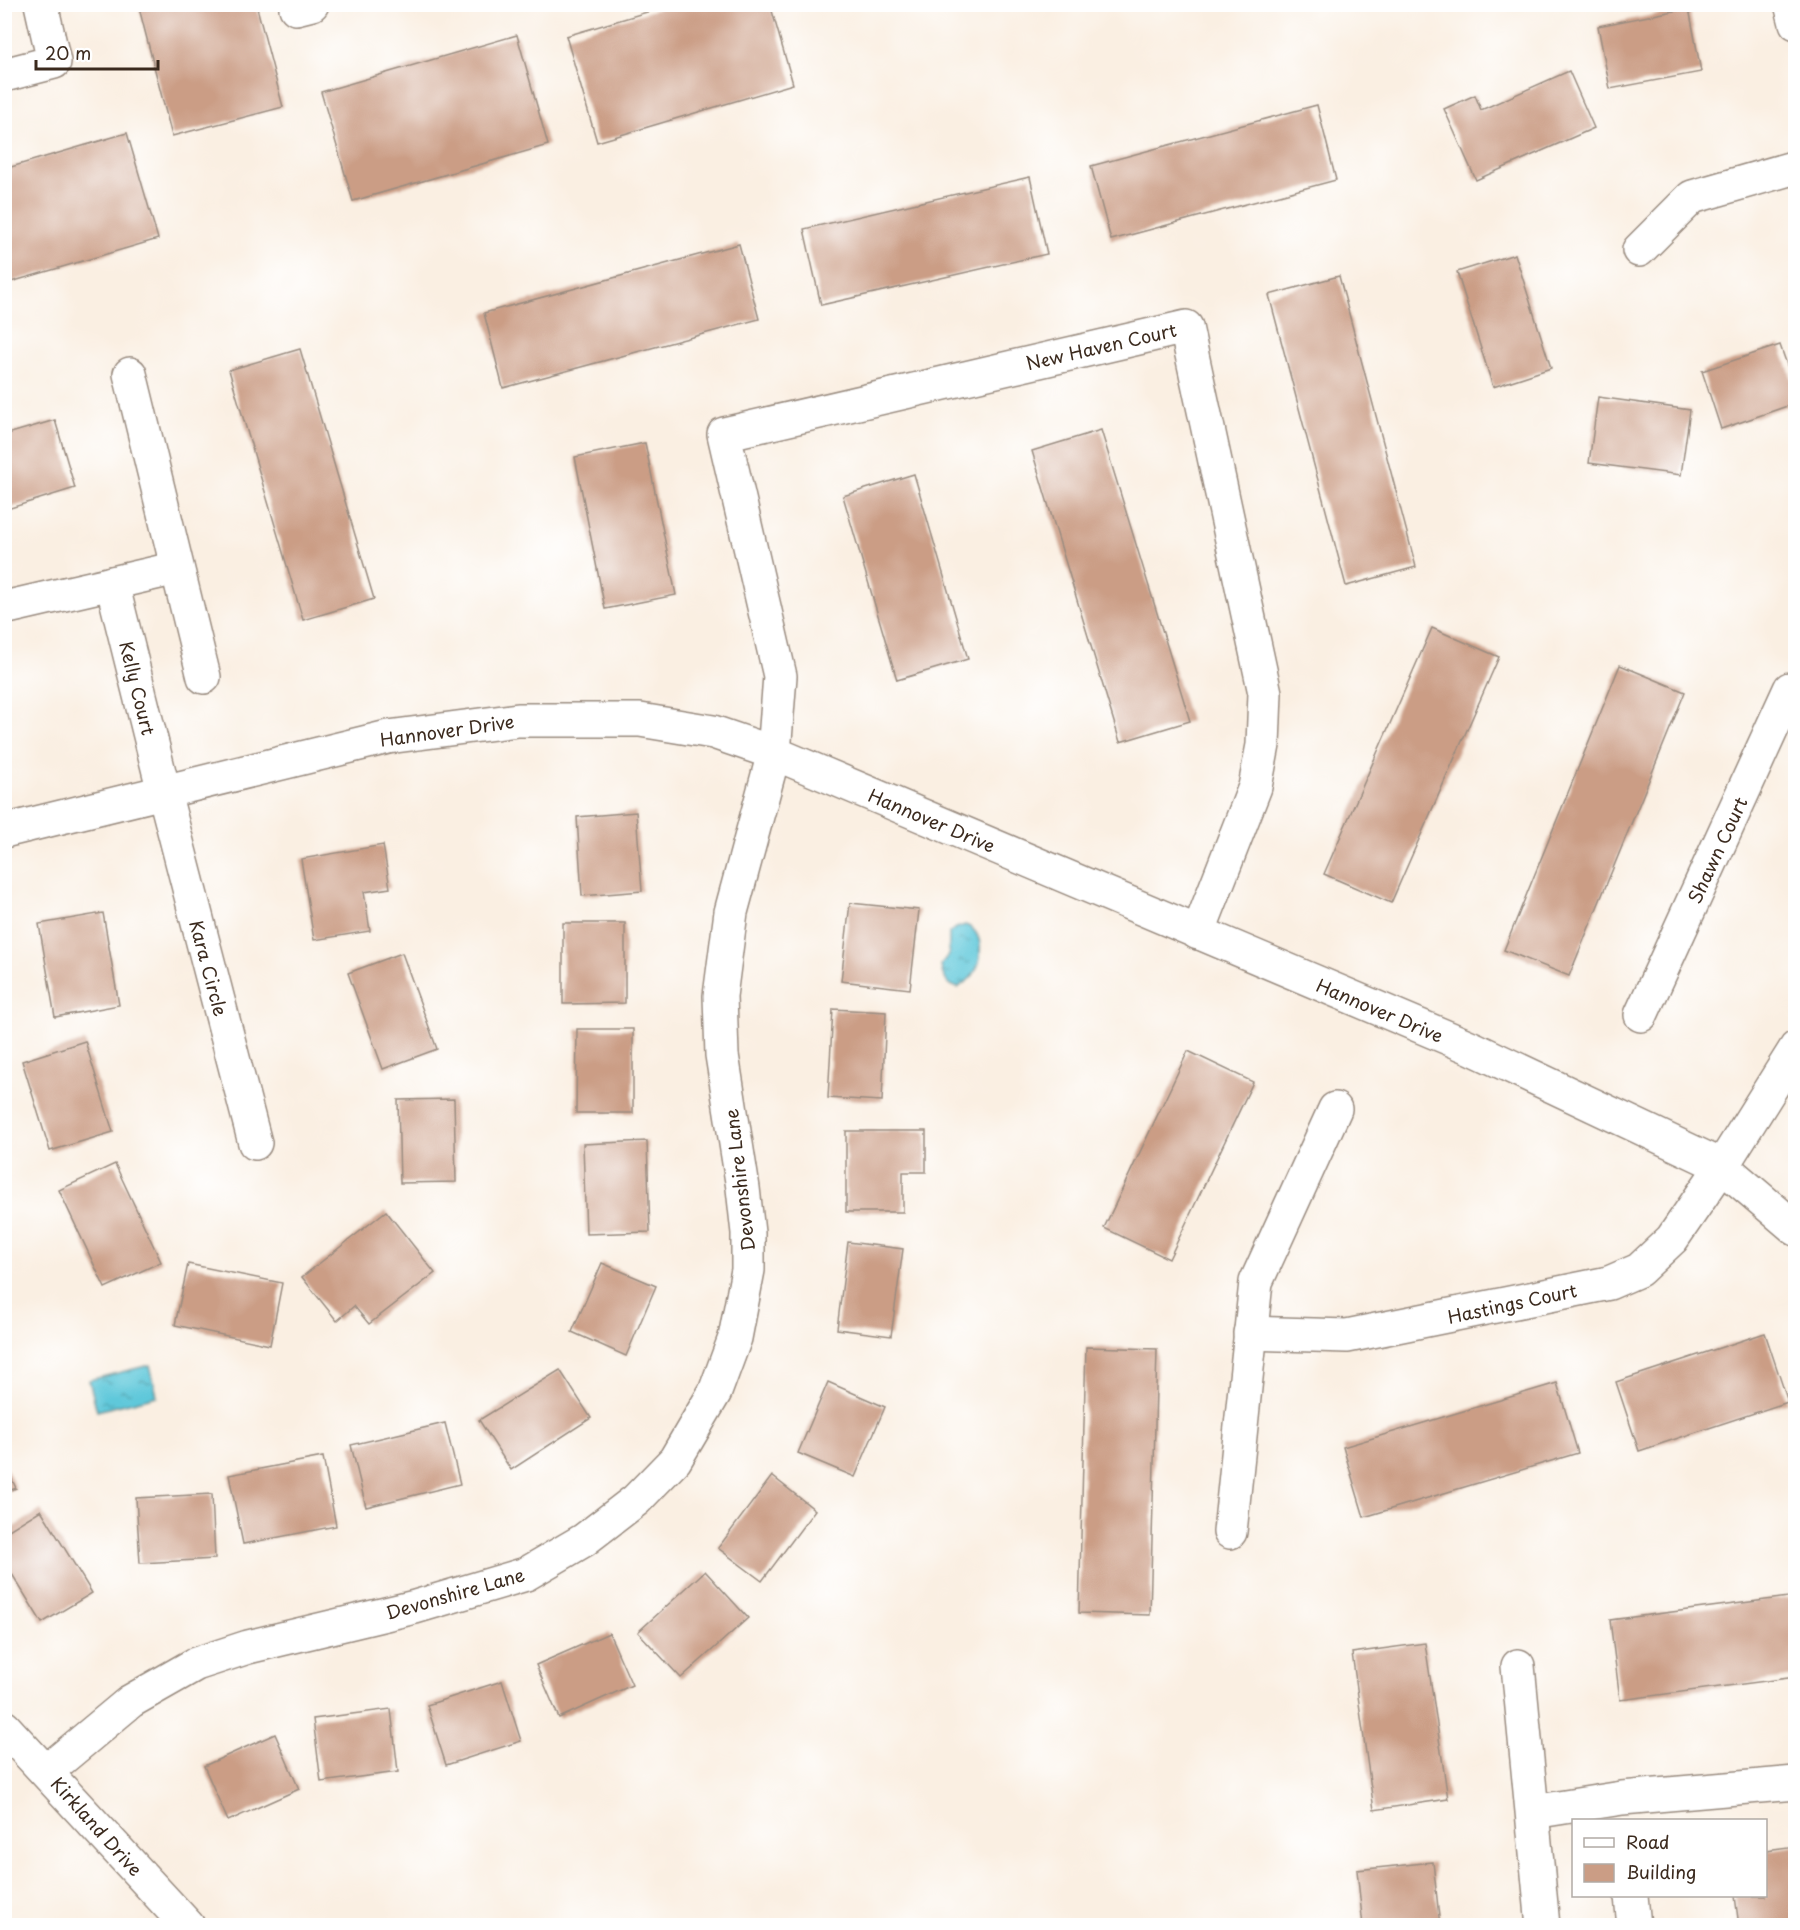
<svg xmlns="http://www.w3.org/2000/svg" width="1800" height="1930" viewBox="0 0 1800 1930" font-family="'Playpen Sans',sans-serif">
<defs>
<pattern id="water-ripples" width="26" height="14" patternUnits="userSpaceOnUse" patternTransform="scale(1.5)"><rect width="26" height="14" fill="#5fc8da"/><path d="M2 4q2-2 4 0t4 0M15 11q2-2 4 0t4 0" fill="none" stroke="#50a3b0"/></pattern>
</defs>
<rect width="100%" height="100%" fill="#fff"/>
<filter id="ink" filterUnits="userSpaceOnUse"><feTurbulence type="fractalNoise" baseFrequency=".0167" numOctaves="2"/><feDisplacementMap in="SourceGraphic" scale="12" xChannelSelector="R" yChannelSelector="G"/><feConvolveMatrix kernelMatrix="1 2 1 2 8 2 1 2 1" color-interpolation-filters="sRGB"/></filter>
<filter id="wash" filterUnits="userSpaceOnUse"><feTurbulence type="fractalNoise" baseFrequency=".008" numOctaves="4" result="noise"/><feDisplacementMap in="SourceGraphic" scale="24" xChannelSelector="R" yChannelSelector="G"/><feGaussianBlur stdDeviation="1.35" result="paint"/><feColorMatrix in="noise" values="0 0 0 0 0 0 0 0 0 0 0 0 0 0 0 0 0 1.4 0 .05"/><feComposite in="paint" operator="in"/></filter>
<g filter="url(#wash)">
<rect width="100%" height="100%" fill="#faefe2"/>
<g fill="url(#water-ripples)" stroke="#4d797c" stroke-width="1.5">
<path d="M965,925C985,931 983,961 973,975C969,981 963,983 958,988C947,985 942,977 941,965L949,955V933L954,929Z"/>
<path d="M150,1365L157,1396L97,1411L89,1380Z"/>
</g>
<g id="blocks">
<g fill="#cb9d85">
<path d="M138,4H256L283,107L172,136Z"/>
<path d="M674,4H770L793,84L597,142L566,36Z"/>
<path d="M1689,8L1701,72L1610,89L1598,26Z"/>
<path d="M517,35L548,145L353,201L321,92Z"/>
<path d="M1569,71L1594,128L1476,180L1444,109L1475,95L1481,110Z"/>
<path d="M1317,105L1336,180L1111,240L1091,166Z"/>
<path d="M127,133L158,239L4,284V169Z"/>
<path d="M1030,177L1047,254L821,305L804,229Z"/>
<path d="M739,244L759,319L503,388L484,313Z"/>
<path d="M1515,254L1551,368L1493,387L1457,272Z"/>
<path d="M1339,276L1416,567L1346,586L1269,295Z"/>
<path d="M1780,345L1796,390V403L1721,429L1702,371Z"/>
<path d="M300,349L374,599L303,620L229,370Z"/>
<path d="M1598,397L1690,410L1681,475L1589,463Z"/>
<path d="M55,420L75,488L4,510V435Z"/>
<path d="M1101,430L1190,721L1120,742L1032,451Z"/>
<path d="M645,443L676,595L605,609L575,457Z"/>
<path d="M914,474L968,659L897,680L843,496Z"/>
<path d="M1432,628L1499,657L1391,903L1324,874Z"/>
<path d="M1620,665L1685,692L1569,976L1504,950Z"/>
<path d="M636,812L642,891L582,896L577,817Z"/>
<path d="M383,845L390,888L364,892L370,931L314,940L301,859Z"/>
<path d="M850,903L919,910L910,989L841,981Z"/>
<path d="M103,913L119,1005L55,1017L39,924Z"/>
<path d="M563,923H625V1003L563,1004Z"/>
<path d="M402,953L437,1049L383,1069L348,973Z"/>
<path d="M833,1009L886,1012L882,1101L828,1098Z"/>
<path d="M577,1029H633V1113H576Z"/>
<path d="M85,1041L113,1132L50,1151L22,1061Z"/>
<path d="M1188,1051L1253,1082L1169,1259L1104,1228Z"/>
<path d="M454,1099L456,1182L400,1183L398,1100Z"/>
<path d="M846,1131H926V1172H903V1212H846Z"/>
<path d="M647,1141L650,1232L586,1234L583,1144Z"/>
<path d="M115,1164L161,1262L105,1288L59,1190Z"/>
<path d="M386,1211L435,1273L369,1324L354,1306L337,1321L302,1277Z"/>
<path d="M848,1242L903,1249L891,1336L837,1329Z"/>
<path d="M602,1263L656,1286L626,1356L572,1332Z"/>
<path d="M188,1264L282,1283L270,1345L175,1325Z"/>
<path d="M1765,1333L1788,1402L1639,1451L1616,1382Z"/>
<path d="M1086,1347L1157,1349L1150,1615L1079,1613Z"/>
<path d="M560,1370L591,1418L511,1470L479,1420Z"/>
<path d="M828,1382L885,1407L855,1477L798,1453Z"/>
<path d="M1557,1383L1578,1453L1364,1517L1343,1447Z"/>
<path d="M445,1423L460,1484L366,1507L351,1445Z"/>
<path d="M323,1457L336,1526L243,1544L229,1475Z"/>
<path d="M4,1463L16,1488L4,1493Z"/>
<path d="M772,1476L815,1510L762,1581L718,1548Z"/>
<path d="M212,1494L215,1559L140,1563L136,1498Z"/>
<path d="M41,1510L92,1593L42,1623L4,1561V1533Z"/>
<path d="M705,1571L748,1618L681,1678L638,1632Z"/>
<path d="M1796,1596V1677L1620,1700L1610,1620Z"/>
<path d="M609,1633L632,1685L559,1718L536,1665Z"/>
<path d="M1425,1643L1448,1799L1374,1810L1352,1653Z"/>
<path d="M502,1681L521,1741L446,1765L427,1705Z"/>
<path d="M391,1709L398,1772L321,1782L313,1719Z"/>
<path d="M275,1734L299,1789L228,1821L204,1766Z"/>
<path d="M1796,1846V1926H1739L1735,1896H1766V1850Z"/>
<path d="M1433,1862L1440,1926H1363L1357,1870Z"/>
</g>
</g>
</g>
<g filter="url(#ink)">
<use href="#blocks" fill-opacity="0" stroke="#9a8c80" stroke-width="1.5"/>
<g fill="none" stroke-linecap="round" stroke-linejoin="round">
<g stroke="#9a8c80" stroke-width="36">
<g id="street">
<path d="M1791,4L1796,23"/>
<path d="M296,8L312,4"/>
<path d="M4,75L54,62L41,4"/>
<path d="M1639,250L1692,197L1796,167"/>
<path d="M130,374L204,677"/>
<path d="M112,583L164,792L255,1143"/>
<path d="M4,608L177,568"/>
<path d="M4,831L388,737L518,720H640L713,732L774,753L1472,1048L1722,1166L1796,1229"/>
<path d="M1641,1015L1790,689H1796"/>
<path d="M1250,1333L1347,1336L1609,1283L1639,1270L1672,1239L1722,1166L1796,1048"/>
<path d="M1230,1532L1256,1282L1335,1109"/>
<path d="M1518,1666L1543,1926"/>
<path d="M4,1727L188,1926"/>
<path d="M47,1771L131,1701L196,1664L248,1647L415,1607L526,1574L584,1540L636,1500L675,1460L715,1392L735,1338L748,1270V1233L743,1188L722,1055L720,996L731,912L774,753L780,676L724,434L1186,327L1265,693L1263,745L1255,787L1198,933"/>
<path d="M1533,1812L1622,1798L1796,1783"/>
<path d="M1631,1896L1634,1926"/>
</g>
</g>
<use href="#street" stroke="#fff" stroke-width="33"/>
</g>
</g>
<g text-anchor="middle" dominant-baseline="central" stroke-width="4.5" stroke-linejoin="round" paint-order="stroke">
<g font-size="18" fill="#3b2a1e" stroke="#fff">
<text transform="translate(1101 346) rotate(-13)">New Haven Court</text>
<text transform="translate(138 688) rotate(76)">Kelly Court</text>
<text transform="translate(447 730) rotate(-8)">Hannover Drive</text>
<text transform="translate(932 820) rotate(23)">Hannover Drive</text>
<text transform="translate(1717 850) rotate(-65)">Shawn Court</text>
<text transform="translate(209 968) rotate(75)">Kara Circle</text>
<text transform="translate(1380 1010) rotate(23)">Hannover Drive</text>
<text transform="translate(739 1180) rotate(-97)">Devonshire Lane</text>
<text transform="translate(1512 1303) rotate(-12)">Hastings Court</text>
<text transform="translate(455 1593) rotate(-16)">Devonshire Lane</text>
<text transform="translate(97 1826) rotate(48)">Kirkland Drive</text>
</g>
</g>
<rect width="1800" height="1930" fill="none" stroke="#fff" stroke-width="24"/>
<rect x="1572" y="1819" width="195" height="78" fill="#ffffff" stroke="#b1aaa5" stroke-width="1.5"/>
<rect x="1584" y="1838" width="30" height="9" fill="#ffffff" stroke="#b1aaa5" stroke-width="1.5"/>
<text x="1626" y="1849" font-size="18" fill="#3b2a1e">Road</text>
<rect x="1584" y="1864" width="30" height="18" fill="#cb9d85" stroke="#b1aaa5" stroke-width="1.5"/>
<text x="1626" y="1879" font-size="18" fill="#3b2a1e">Building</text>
<path d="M36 60v9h122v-9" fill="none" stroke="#3b2a1e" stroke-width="3"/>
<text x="45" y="60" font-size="18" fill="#3b2a1e" stroke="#ffffff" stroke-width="4.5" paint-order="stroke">20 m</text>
</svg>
